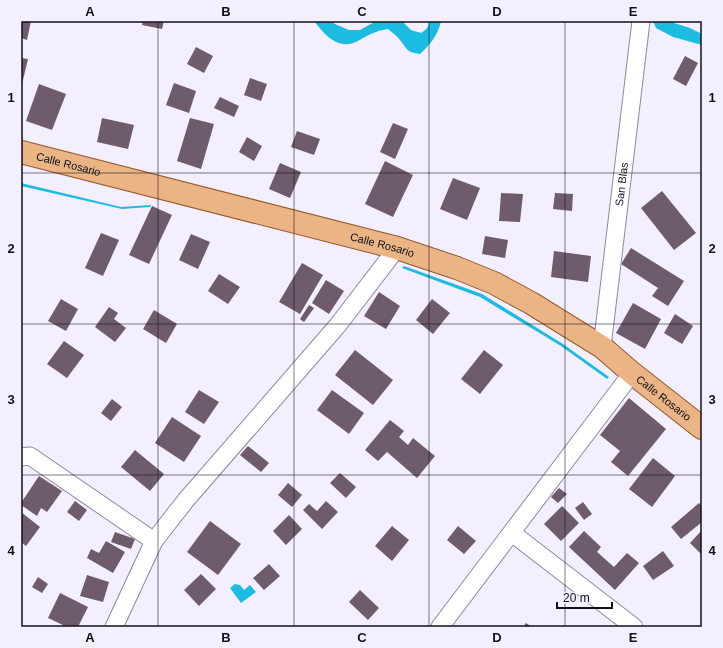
<svg xmlns="http://www.w3.org/2000/svg" width="723" height="648" viewBox="0 0 723 648" font-family="Helvetica,sans-serif">
<rect width="100%" height="100%" fill="#f3effe"/>
<g fill="#1cbbe2">
<path d="M314,21H331L335,24L349,30H360L376,21H402L411,30L421,33C426,30 429,27 429,21H441C438,35 430,45 420,54C406,52 408,50 400,40C397,36 392,32 388,29C384,30 380,30 376,32C369,34 362,39 356,42C337,50 324,34 314,21Z"/>
<path d="M653,21H671L674,23L690,28L702,34V45L673,37L656,28Z"/>
<path d="M21,183L121,207L151,205L150,207L122,209L21,186Z"/>
<path d="M404,266L482,294L563,344L609,377L607,379L561,346L480,297L402,268Z"/>
<path d="M235,584L240,585L244,590L250,585L256,592L241,603L230,588Z"/>
</g>
<g fill="#6e5c6c">
<path d="M21,21H31L27,40L21,38Z"/>
<path d="M143,21H164L162,29L142,25Z"/>
<path d="M196,47L213,56L204,73L187,64Z"/>
<path d="M685,56L698,63L686,86L673,79Z"/>
<path d="M21,58L28,59L22,84H21Z"/>
<path d="M250,78L267,84L261,101L244,95Z"/>
<path d="M174,83L196,91L189,113L166,105Z"/>
<path d="M39,84L66,94L52,130L26,121Z"/>
<path d="M220,97L239,106L234,117L214,108Z"/>
<path d="M102,118L134,125L128,149L97,142Z"/>
<path d="M190,118L214,124L201,169L177,161Z"/>
<path d="M393,123L408,129L395,159L380,152Z"/>
<path d="M297,131L320,139L314,155L291,147Z"/>
<path d="M247,137L262,146L254,161L239,152Z"/>
<path d="M385,161L413,175L393,217L365,204Z"/>
<path d="M280,163L301,172L290,198L269,189Z"/>
<path d="M453,178L480,188L467,220L440,209Z"/>
<path d="M662,191L696,233L674,250L641,208Z"/>
<path d="M501,193L523,194L520,222L499,221Z"/>
<path d="M555,193L573,194L572,211L553,209Z"/>
<path d="M152,206L172,215L149,264L129,255Z"/>
<path d="M101,233L119,240L103,276L85,268Z"/>
<path d="M191,234L210,242L198,269L179,260Z"/>
<path d="M485,236L508,240L505,258L482,254Z"/>
<path d="M631,248L684,281L668,306L652,296L658,288L621,264Z"/>
<path d="M554,251L591,256L588,282L551,277Z"/>
<path d="M302,263L323,275L300,314L279,302Z"/>
<path d="M219,274L240,287L228,304L208,291Z"/>
<path d="M326,280L344,291L329,314L312,303Z"/>
<path d="M379,292L400,306L386,329L364,316Z"/>
<path d="M61,299L78,309L66,331L48,321Z"/>
<path d="M432,299L450,313L433,334L416,320Z"/>
<path d="M633,303L661,319L645,349L616,333Z"/>
<path d="M309,305L314,308L304,322L300,319Z"/>
<path d="M109,307L118,313L114,319L126,328L115,342L95,327Z"/>
<path d="M154,310L177,324L166,343L143,329Z"/>
<path d="M675,314L693,326L682,344L664,333Z"/>
<path d="M64,341L84,355L67,378L47,364Z"/>
<path d="M355,350L393,380L373,405L335,375Z"/>
<path d="M484,350L503,365L480,394L461,379Z"/>
<path d="M199,390L219,402L204,424L185,412Z"/>
<path d="M332,390L364,413L349,434L317,410Z"/>
<path d="M629,398L666,429L628,476L611,462L620,451L600,435Z"/>
<path d="M112,399L122,407L111,421L101,413Z"/>
<path d="M172,417L201,436L184,462L155,443Z"/>
<path d="M390,420L404,431L399,437L408,445L413,438L435,456L417,478L387,452L378,461L365,450Z"/>
<path d="M248,446L269,463L261,472L240,455Z"/>
<path d="M135,450L164,474L150,491L121,467Z"/>
<path d="M653,458L675,476L652,507L629,489Z"/>
<path d="M340,473L356,487L346,498L330,483Z"/>
<path d="M39,476L62,491L47,512L41,508L37,516L21,505V503Z"/>
<path d="M288,483L302,495L292,507L278,495Z"/>
<path d="M559,488L567,494L558,503L551,497Z"/>
<path d="M75,501L87,510L79,521L67,512Z"/>
<path d="M326,501L338,512L322,529L303,510L309,504L317,511Z"/>
<path d="M583,502L592,514L584,520L575,508Z"/>
<path d="M699,503L702,506V522L681,539L671,527Z"/>
<path d="M562,506L579,523L561,541L544,524Z"/>
<path d="M21,512L40,527L26,546L21,542Z"/>
<path d="M289,515L302,529L286,545L273,531Z"/>
<path d="M210,521L241,544L218,575L187,552Z"/>
<path d="M392,526L409,540L392,561L375,546Z"/>
<path d="M458,526L476,541L464,554L447,540Z"/>
<path d="M702,530V555L690,543Z"/>
<path d="M584,531L601,547L597,552L614,567L627,553L639,563L615,590L569,547Z"/>
<path d="M115,532L135,539L131,549L111,542Z"/>
<path d="M106,541L125,552L113,573L87,558L91,549L99,553Z"/>
<path d="M663,551L674,566L653,580L643,566Z"/>
<path d="M269,564L280,576L264,590L253,578Z"/>
<path d="M201,574L216,589L199,606L184,590Z"/>
<path d="M87,575L109,582L103,602L80,596Z"/>
<path d="M38,577L48,584L42,593L32,587Z"/>
<path d="M360,590L379,608L368,620L349,602Z"/>
<path d="M60,593L88,607L78,627H67L48,618Z"/>
<path d="M526,623L532,627H523Z"/>
</g>
<g fill="none" stroke-linecap="round" stroke-linejoin="round">
<g stroke="#8e899e" stroke-width="19">
<g id="minor">
<path id="s1" d="M602,347L641,21"/>
<path d="M21,457L30,456L154,541"/>
<path d="M512,533L634,627"/>
<path d="M114,627L154,541L186,500L338,325L397,248"/>
<path d="M440,627L632,373"/>
</g>
</g>
<g stroke="#955a2a" stroke-width="24">
<g id="primary">
<path id="s2" d="M21,152L397,248L457,268L494,283L531,303L602,347L632,373L702,428"/>
</g>
</g>
<use href="#minor" stroke="#fff" stroke-width="17"/>
<use href="#primary" stroke="#eab485" stroke-width="22"/>
</g>
<path fill="none" stroke="#121018" stroke-width="1" stroke-opacity="0.55" d="M158,21V627M294,21V627M429,21V627M565,21V627M21,173H702M21,324H702M21,475H702"/>
<g text-anchor="middle" dominant-baseline="central" stroke-width="3" stroke-linejoin="round" paint-order="stroke">
<g font-size="11" fill="#121018" stroke="#f3effe">
<text stroke="none"><textPath href="#s2" startOffset="49">Calle Rosario</textPath></text>
<text stroke="none"><textPath href="#s1" startOffset="164">San Blas</textPath></text>
<text stroke="none"><textPath href="#s2" startOffset="373">Calle Rosario</textPath></text>
<text stroke="none"><textPath href="#s2" startOffset="697">Calle Rosario</textPath></text>
</g>
</g>
<rect width="723" height="648" fill="none" stroke="#f3effe" stroke-width="44"/>
<path d="M557 602v6h55v-6" fill="none" stroke="#121018" stroke-width="2"/>
<text x="563" y="602" font-size="12" fill="#121018" stroke="#f3effe" stroke-width="3" paint-order="stroke">20 m</text>
<rect x="22" y="22" width="679" height="604" fill="none" stroke="#121018" stroke-width="1.5"/>
<g font-size="13" text-anchor="middle" font-weight="bold" fill="#121018">
<text x="90" y="16">A</text>
<text x="226" y="16">B</text>
<text x="362" y="16">C</text>
<text x="497" y="16">D</text>
<text x="633" y="16">E</text>
<text x="11" y="102">1</text>
<text x="712" y="102">1</text>
<text x="11" y="253">2</text>
<text x="712" y="253">2</text>
<text x="11" y="404">3</text>
<text x="712" y="404">3</text>
<text x="11" y="555">4</text>
<text x="712" y="555">4</text>
<text x="90" y="642">A</text>
<text x="226" y="642">B</text>
<text x="362" y="642">C</text>
<text x="497" y="642">D</text>
<text x="633" y="642">E</text>
</g>
</svg>
